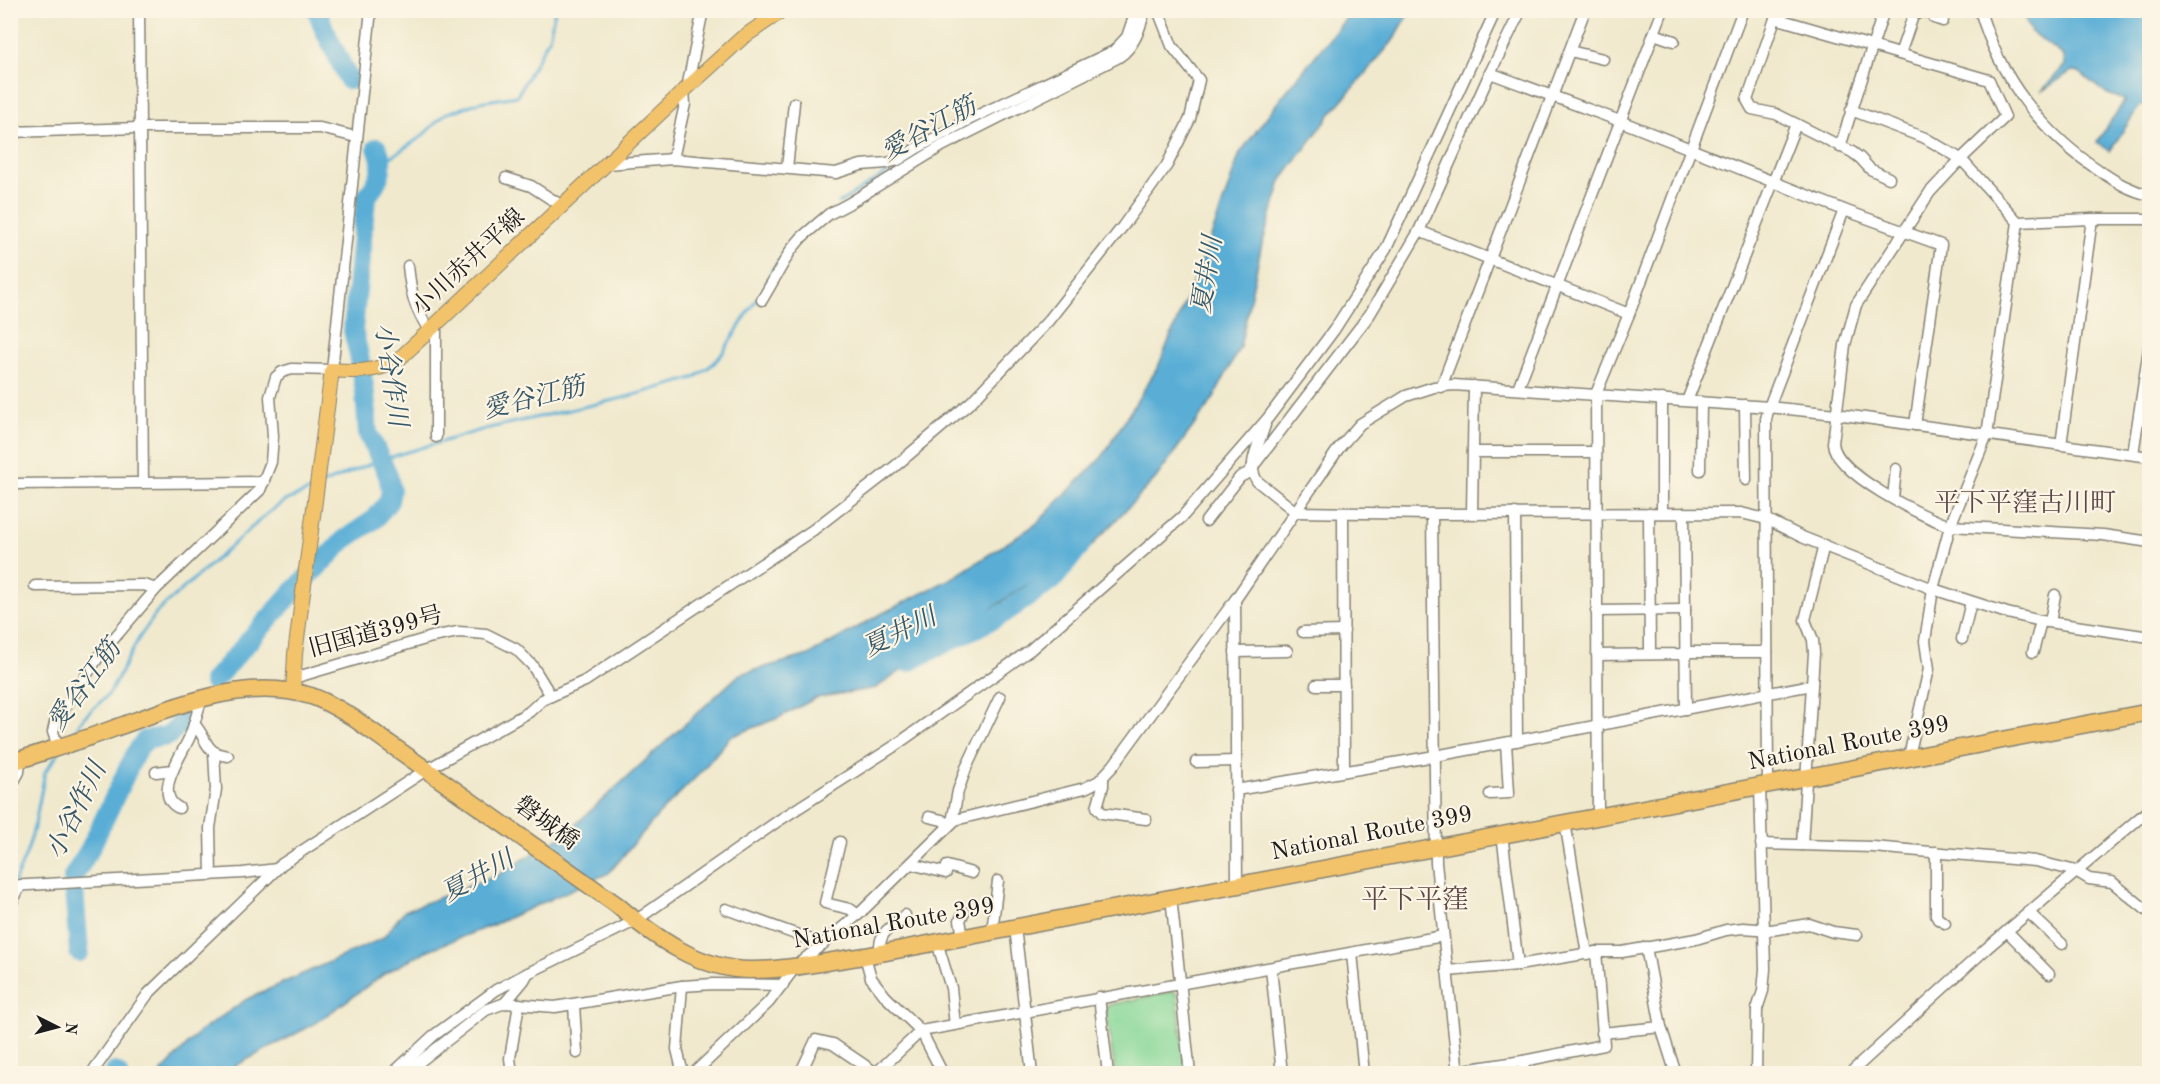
<svg xmlns="http://www.w3.org/2000/svg" width="2160" height="1084" viewBox="0 0 2160 1084" font-family="'Old Standard TT','Noto Serif JP',serif">
<rect width="100%" height="100%" fill="#fcf5e5"/>
<filter id="ink" filterUnits="userSpaceOnUse"><feTurbulence type="fractalNoise" baseFrequency=".0167" numOctaves="2"/><feDisplacementMap in="SourceGraphic" scale="12" xChannelSelector="R" yChannelSelector="G"/><feConvolveMatrix kernelMatrix="1 2 1 2 8 2 1 2 1" color-interpolation-filters="sRGB"/></filter>
<filter id="wash" filterUnits="userSpaceOnUse"><feTurbulence type="fractalNoise" baseFrequency=".008" numOctaves="4" result="noise"/><feDisplacementMap in="SourceGraphic" scale="24" xChannelSelector="R" yChannelSelector="G"/><feGaussianBlur stdDeviation="1.35" result="paint"/><feColorMatrix in="noise" values="0 0 0 0 0 0 0 0 0 0 0 0 0 0 0 0 0 1.4 0 .05"/><feComposite in="paint" operator="in"/></filter>
<g filter="url(#wash)">
<rect width="100%" height="100%" fill="#f0e9cd"/>
<path fill="#86d797" stroke="#517a5a" stroke-width="1.5" d="M1174,991L1177,994L1186,1073H1115L1106,1008L1109,1005Z"/>
<g fill="#5aaed6" stroke="#3b6579" stroke-width="1.5">
<path d="M1352,11H1411L1392,42L1329,116L1281,181L1261,248L1240,347L1213,399L1156,478L1081,557L1019,590L876,688L816,698L778,718L730,737L700,773L658,815L609,873L495,924L426,951L386,973L314,1024L235,1066L229,1073L160,1074L198,1033L247,999L383,938L404,911L500,874L565,834L740,674L809,655L881,614L956,576L1035,525L1102,457L1158,367L1209,243L1240,153L1280,99Z"/>
<path d="M2021,11H2149V105H2140L2110,151L2097,142L2125,100L2105,93L2079,72L2072,71L2041,92L2065,65L2064,56L2031,32Z"/>
</g>
<g fill="none" stroke-linecap="round" stroke-linejoin="round">
<g stroke="#5aaed6" stroke-width="3">
<path d="M944,139L965,129"/>
<path d="M381,157L388,159L421,137L445,114L480,102L517,96L549,38L555,10"/>
<path d="M839,203L925,149"/>
<path d="M766,284L772,270L779,261"/>
<path d="M322,484L380,460L485,429L623,398L694,378L713,364L722,354L759,295"/>
<path d="M71,736L84,717L109,694L139,638L158,611L268,513L285,501L311,490"/>
<path d="M14,883L27,852L35,824L45,772L58,754"/>
</g>
<g stroke="#5aaed6" stroke-width="20">
<path d="M317,10L324,29L349,80"/>
<path d="M908,662L1003,614L1053,580L1080,546"/>
<path d="M213,681L293,592L344,540L375,519L389,501L391,490L388,475L368,434L365,393L359,355L353,330L366,198C378,182 387,167 377,148"/>
<path d="M79,952L73,877L90,849L135,754L145,740L168,736L182,722"/>
<path d="M115,1072L118,1074"/>
</g>
</g>
</g>
<g filter="url(#ink)">
<g fill="none" stroke-linecap="round" stroke-linejoin="round">
<g stroke="#868274" stroke-width="13">
<g id="minor">
<path d="M139,10L143,483"/>
<path d="M1778,10L1747,100L1752,109L1776,114L1852,152L1860,158L1870,169L1889,178"/>
<path d="M1929,10L1934,18L1943,21"/>
<path d="M1980,10C1999,77 2042,133 2100,171C2116,182 2131,191 2150,195"/>
<path d="M1775,18L1989,80L2005,117L1961,159L1930,192L1856,305L1845,345L1833,443C1835,474 1923,517 1950,526L2103,535L2150,542"/>
<path d="M1654,34L1674,41"/>
<path d="M1570,51L1603,59"/>
<path d="M1900,54L1913,16L1920,12H1929"/>
<path d="M1490,73L1620,121L1844,210L1941,245L1915,425"/>
<path d="M687,88L703,10"/>
<path d="M1851,110L1925,138L1961,159L2018,222"/>
<path d="M10,132L139,128H320L356,137"/>
<path d="M1840,147L1884,10"/>
<path d="M673,159L685,104L684,91"/>
<path d="M607,164L673,159L836,173L861,165L887,163L898,160L917,148L966,121L1114,51L1127,37L1136,10"/>
<path d="M787,168L794,103"/>
<path d="M506,178L531,186L562,206"/>
<path d="M2018,222L2092,219H2150"/>
<path d="M1419,231L1629,314"/>
<path d="M408,266C411,294 414,308 430,331"/>
<path d="M762,300L791,250L802,237L829,214L848,204L942,146L1119,57C1135,46 1140,28 1145,10"/>
<path d="M436,326V437"/>
<path d="M1441,387L1585,10"/>
<path d="M1518,388L1663,10"/>
<path d="M1687,401L1796,124"/>
<path d="M1745,405L1746,480"/>
<path d="M1265,425C1260,443 1246,464 1257,481L1296,512L1432,514L1741,513L1766,519L1802,537L1933,589L2007,613L2041,621L2150,637"/>
<path d="M2061,445L2092,219"/>
<path d="M1473,452H1596"/>
<path d="M2133,454L2150,342"/>
<path d="M1700,470L1701,402"/>
<path d="M10,484L264,482"/>
<path d="M1893,498L1896,469"/>
<path d="M1472,513L1474,386"/>
<path d="M1515,513L1517,741"/>
<path d="M1649,513L1650,654"/>
<path d="M1662,513V399"/>
<path d="M1684,513L1686,709"/>
<path d="M1343,514L1344,771"/>
<path d="M1432,514L1436,863L1458,1074"/>
<path d="M1206,521L1240,477L1248,473L1370,314L1405,255L1419,231L1490,73L1521,10"/>
<path d="M35,586L144,585L156,589"/>
<path d="M1235,600L1237,884"/>
<path d="M1596,611L1685,610"/>
<path d="M2050,622L2055,595"/>
<path d="M1303,632L1344,631"/>
<path d="M1962,639L1971,602"/>
<path d="M1235,652L1287,651"/>
<path d="M2033,652L2041,621"/>
<path d="M1597,655L1681,654L1685,652H1767"/>
<path d="M294,678L432,637L458,632L474,633L486,634L516,649L532,665L551,696"/>
<path d="M1316,685H1344"/>
<path d="M194,724C208,738 203,753 228,756"/>
<path d="M58,747L53,732L55,723L99,656L156,589L260,490L271,462L273,436L270,397L276,377L282,372L292,369L332,370L371,10"/>
<path d="M1909,756L1929,669L1925,641L1933,589L1950,526L1987,435L2018,222"/>
<path d="M1196,762L1236,761"/>
<path d="M156,772L173,770"/>
<path d="M1103,777V786L1097,807L1102,813L1146,819"/>
<path d="M1768,784L1766,419L1769,407L1844,210"/>
<path d="M10,788L19,772L20,760"/>
<path d="M1236,790L1435,756L1812,685"/>
<path d="M1490,794L1509,793L1506,743"/>
<path d="M179,808C151,795 183,754 190,736C195,724 197,711 202,699"/>
<path d="M1598,816L1596,394L1629,314L1743,10"/>
<path d="M929,817L942,820L949,825"/>
<path d="M952,822L958,791L966,768L1000,697"/>
<path d="M1565,822L1587,954"/>
<path d="M1502,834L1518,965"/>
<path d="M840,842L825,903L850,909L858,915"/>
<path d="M1761,844L1873,847L2035,861L2076,871L2089,879L2112,882L2150,913"/>
<path d="M1802,845L1814,653L1813,640L1805,620L1824,545"/>
<path d="M1936,852V915L1938,919L1945,923"/>
<path d="M911,864L946,873L947,866L972,873"/>
<path d="M211,875L210,828L216,789L214,753"/>
<path d="M10,886L243,873L277,869"/>
<path d="M1171,897L1190,1074"/>
<path d="M10,906L21,885"/>
<path d="M726,909L823,944"/>
<path d="M2028,912L2062,944"/>
<path d="M1015,927L1032,1074"/>
<path d="M2007,931L2049,974"/>
<path d="M992,932L998,881"/>
<path d="M963,937L960,920L964,912"/>
<path d="M937,942L951,988L955,1025"/>
<path d="M1646,947L1661,1027L1676,1074"/>
<path d="M880,953C878,930 891,929 905,915"/>
<path d="M1352,953L1364,1074"/>
<path d="M865,956L871,978L886,997L921,1031L943,1074"/>
<path d="M1271,968L1282,1074"/>
<path d="M1447,971L1518,965L1596,952H1622L1696,939L1726,930L1743,928L1771,930L1809,924L1833,932L1857,935"/>
<path d="M528,973L524,980L505,1003L555,1007L682,986L713,984L783,985"/>
<path d="M682,986L677,1049L683,1074"/>
<path d="M1099,997L1108,1074"/>
<path d="M574,1005L577,1053"/>
<path d="M1602,1033L1661,1027"/>
<path d="M1523,1061L1524,1074"/>
<path d="M1457,1071L1523,1061L1604,1045L1596,952"/>
<path d="M91,1074L148,994L282,864L426,770L529,712L542,700L585,681L813,530L893,468L971,402L1049,320L1123,226L1167,165L1190,119L1199,80L1172,46L1158,10"/>
<path d="M392,1074L433,1036L496,990L528,973L635,921L778,821L893,747L1030,650L1182,517L1268,418L1334,330L1386,249L1496,10"/>
<path d="M404,1074L486,1010L505,1003"/>
<path d="M512,1074L510,1058L519,1004"/>
<path d="M693,1074L769,1002L796,966L860,913L955,820L1085,788L1099,781L1113,766L1235,600L1339,448L1360,424L1406,396L1434,387L1454,385L1769,407L1836,414L2150,457"/>
<path d="M800,1074L816,1040L833,1044L876,1073"/>
<path d="M875,1074L921,1031L1443,936"/>
<path d="M1756,1074L1757,1009L1763,991L1765,969L1760,786"/>
<path d="M1849,1074L1987,948L2150,809"/>
</g>
</g>
<g stroke="#868274" stroke-width="16">
<path id="major" d="M293,692L295,654L332,370C355,372 375,372 397,361L687,88L742,38L783,10"/>
</g>
<g stroke="#868274" stroke-width="19">
<path id="highway" d="M10,763C45,751 81,741 115,728C177,706 245,676 311,696C326,701 339,709 352,717L617,905C654,937 700,970 751,970C789,970 828,961 865,956L2150,712"/>
</g>
<use href="#minor" stroke="#fff" stroke-width="10"/>
<use href="#major" stroke="#f2c36a" stroke-width="14"/>
<use href="#highway" stroke="#f2c36a" stroke-width="16"/>
</g>
</g>
<g text-anchor="middle" dominant-baseline="central" stroke-width="4.5" stroke-linejoin="round" paint-order="stroke">
<g font-size="24" fill="#1c1c1c" stroke="#fcf5e5">
<text transform="translate(469 263) rotate(-43)">小川赤井平線</text>
<text transform="translate(376 633) rotate(-15)">旧国道399号</text>
<text transform="translate(1849 744) rotate(-11)">National Route 399</text>
<text transform="translate(546 824) rotate(36)">磐城橋</text>
<text transform="translate(1372 834) rotate(-11)">National Route 399</text>
<text transform="translate(894 924) rotate(-10)">National Route 399</text>
</g>
<g font-size="26" font-style="italic" fill="#355666" stroke="#fcf5e5">
<text transform="translate(929 130) rotate(-29)">愛谷江筋</text>
<text transform="translate(1208 275) rotate(-81)">夏井川</text>
<text transform="translate(390 375) rotate(82)">小谷作川</text>
<text transform="translate(534 399) rotate(-14)">愛谷江筋</text>
<text transform="translate(900 633) rotate(-26)">夏井川</text>
<text transform="translate(85 686) rotate(-54)">愛谷江筋</text>
<text transform="translate(77 811) rotate(-64)">小谷作川</text>
<text transform="translate(478 877) rotate(-29)">夏井川</text>
</g>
<g font-size="26" fill="#5b4846" stroke="#fcf5e5">
<text x="2025" y="504">平下平窪古川町</text>
</g>
<g font-size="27" fill="#5b4846" stroke="#fcf5e5">
<text x="1415" y="900">平下平窪</text>
</g>
</g>
<rect width="2160" height="1084" fill="none" stroke="#fcf5e5" stroke-width="36"/>
<g transform="translate(57 1027) rotate(96)" stroke="#fcf5e5" stroke-width="4.5" paint-order="stroke">
<path d="M0-4.5L10 22L0 15L-10 22Z" fill="#1c1c1c"/>
<text y="-9" font-size="16" font-weight="bold" text-anchor="middle" fill="#1c1c1c">N</text>
</g>
</svg>
